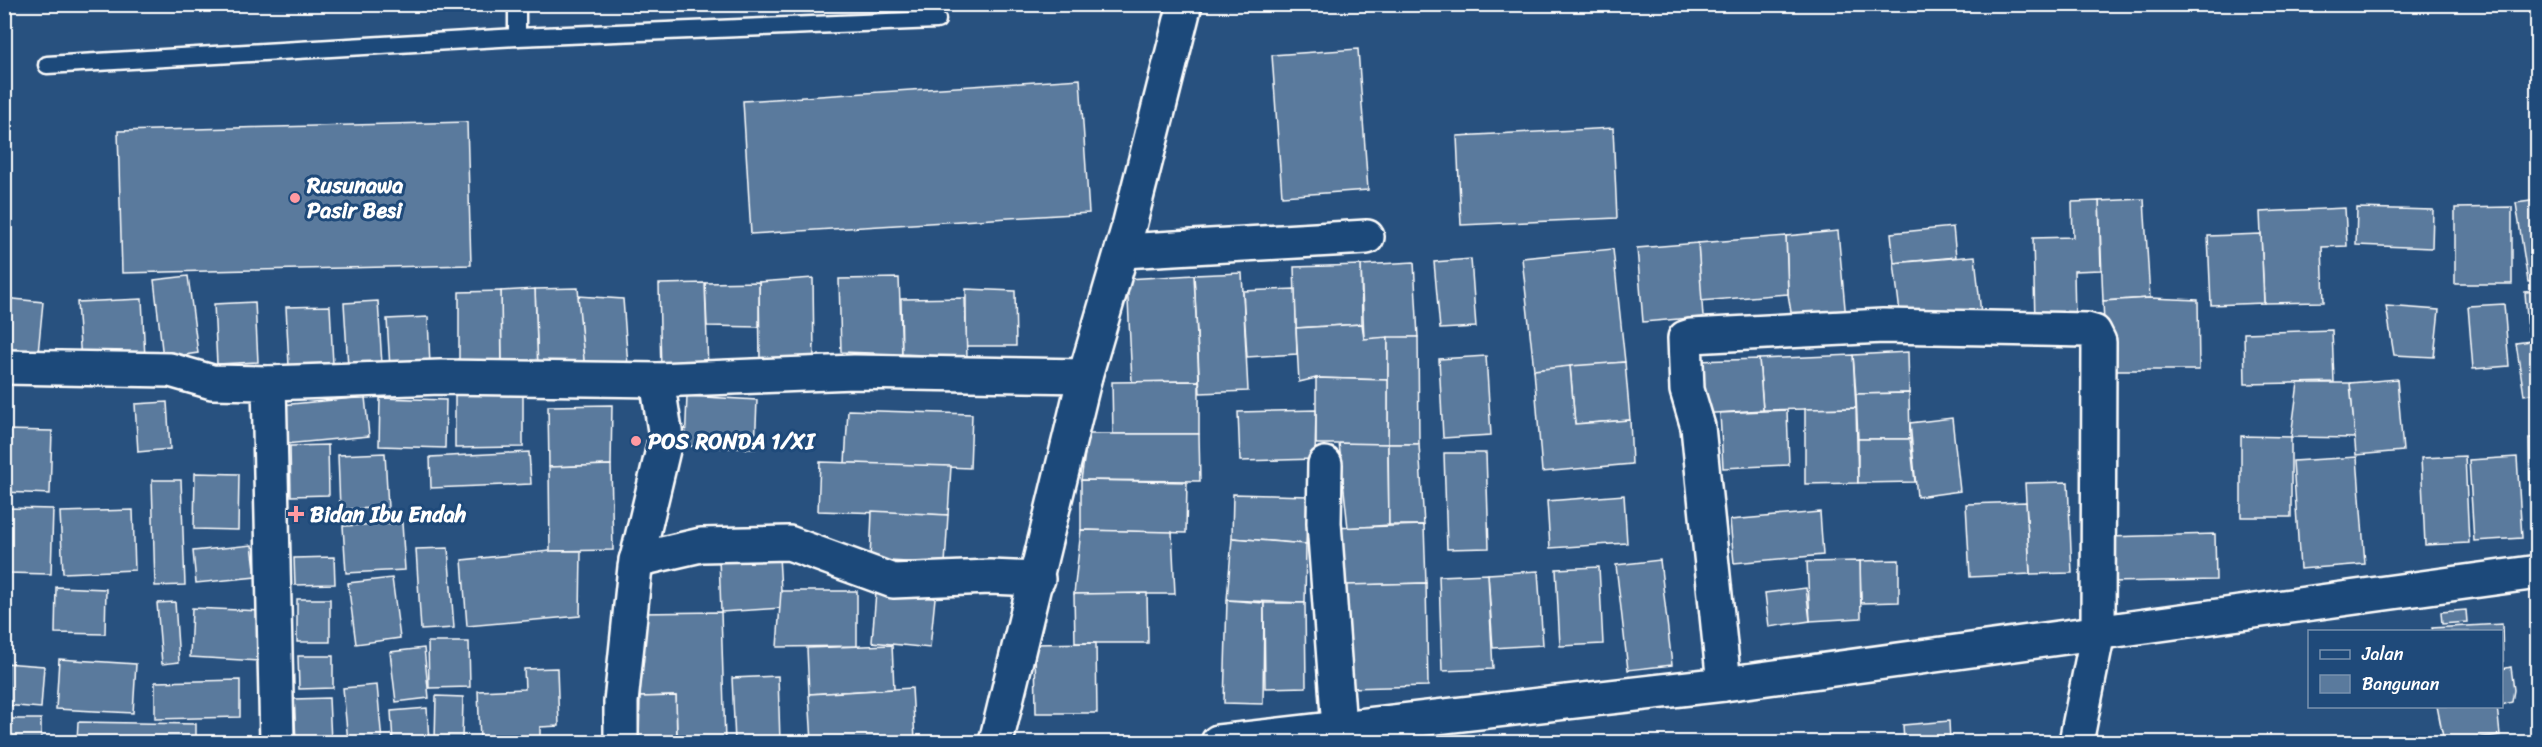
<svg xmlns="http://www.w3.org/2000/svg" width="2542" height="747" viewBox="0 0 2542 747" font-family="Sriracha,sans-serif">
<rect width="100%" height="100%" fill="#28517f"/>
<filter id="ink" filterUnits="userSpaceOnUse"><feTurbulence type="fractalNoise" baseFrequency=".0167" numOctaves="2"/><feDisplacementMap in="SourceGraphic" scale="12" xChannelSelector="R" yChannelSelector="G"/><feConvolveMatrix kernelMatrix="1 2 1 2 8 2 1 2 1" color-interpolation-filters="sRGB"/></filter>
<g filter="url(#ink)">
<g fill="#5a7a9d" stroke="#fff" stroke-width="1.5">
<path d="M1358,49L1368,190L1282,196L1272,55Z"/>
<path d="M1080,79L1089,213L751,234L743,101Z"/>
<path d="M467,122L471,265L122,273L118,131Z"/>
<path d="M1613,128L1617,218L1461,225L1457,136Z"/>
<path d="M2144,199L2150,298L2103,301L2099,201Z"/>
<path d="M2538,200V281L2528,282L2516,203Z"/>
<path d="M2099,201L2101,270L2074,271L2075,321L2035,322L2033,238L2073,237L2072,202Z"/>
<path d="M2512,207V284H2455V208Z"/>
<path d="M2345,208L2347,246L2322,247L2324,302L2264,303L2260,212Z"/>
<path d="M2357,208L2433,210L2432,248L2356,245Z"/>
<path d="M1953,227L1956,257L1894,263L1891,233Z"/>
<path d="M1838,231L1846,319L1793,324L1788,294L1786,236Z"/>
<path d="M2261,234L2264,303L2211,305L2208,236Z"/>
<path d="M1786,236L1788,294L1700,301L1698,243Z"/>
<path d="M1698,243L1703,317L1643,322L1637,248Z"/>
<path d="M1613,249L1625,362L1534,370L1522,258Z"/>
<path d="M1975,256L1981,314L1901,321L1894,263Z"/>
<path d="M1471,259L1476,327L1440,329L1434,262Z"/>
<path d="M1414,262L1418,337L1364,339L1361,265Z"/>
<path d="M1361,265L1362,324L1296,328L1294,267Z"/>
<path d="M1242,273L1248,391L1200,393L1194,275Z"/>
<path d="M1194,275L1199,381L1132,382L1127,279Z"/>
<path d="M188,276L198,353L163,358L154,280Z"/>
<path d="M813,278L814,360L760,361L759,282Z"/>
<path d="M899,278L902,354L841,352L839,279Z"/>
<path d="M759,282V327L707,326L705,283Z"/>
<path d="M705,283L708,370L661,373L659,284Z"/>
<path d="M578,288L585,370L538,372L535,289Z"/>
<path d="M535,289L538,372L502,373L501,291Z"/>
<path d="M966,289L1015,291L1016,346H966Z"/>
<path d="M1295,289L1297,354L1247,357L1243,291Z"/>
<path d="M501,291L502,373H459V292Z"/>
<path d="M2538,291V331H2528L2525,292Z"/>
<path d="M578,296L623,299L628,366L585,370Z"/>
<path d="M4,298L43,302L37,364L4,361Z"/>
<path d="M965,298L967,357L902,354L901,299Z"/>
<path d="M2150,298L2198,300L2199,370H2106L2103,301Z"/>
<path d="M142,299L145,358L81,362L77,302Z"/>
<path d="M378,301L382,365L348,367L344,303Z"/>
<path d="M255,302L258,362L217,364L214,304Z"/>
<path d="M2504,304L2509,366L2473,369L2468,306Z"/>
<path d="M330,306L333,364L289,366L286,307Z"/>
<path d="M2386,306L2439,310L2434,357L2394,355Z"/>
<path d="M428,317L430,366L390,368L387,319Z"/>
<path d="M1362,324L1364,339L1388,337V380L1316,378L1299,382L1296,328Z"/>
<path d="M2332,330L2334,382L2245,384L2244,333Z"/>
<path d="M1388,337H1418L1419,444H1388Z"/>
<path d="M2538,340V393L2524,395L2516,343Z"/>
<path d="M1908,352L1909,393L1856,394L1853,355Z"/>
<path d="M1853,355L1856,408L1763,410L1759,359Z"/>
<path d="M1486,356L1491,435L1443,438L1439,359Z"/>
<path d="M1759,359L1763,410L1699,414L1697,361Z"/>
<path d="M1625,362L1630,420L1575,424L1570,366Z"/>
<path d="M1570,366L1575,424L1630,420L1632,464L1542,472L1534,370Z"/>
<path d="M1316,378L1388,380V444H1316Z"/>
<path d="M2397,379L2403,451L2356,455L2350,383Z"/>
<path d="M1199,381V434H1113L1112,382Z"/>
<path d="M2298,383H2350L2355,438L2291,437Z"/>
<path d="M455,391L523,392V447L455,448Z"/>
<path d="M1909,393L1910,439H1858L1856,394Z"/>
<path d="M687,396L757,400L755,449L685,446Z"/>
<path d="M365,397L369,436L285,444L281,405Z"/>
<path d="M380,398L446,400L445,448L379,446Z"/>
<path d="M167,402L170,449L138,452L135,404Z"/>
<path d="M612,405L611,465L549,467L548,406Z"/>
<path d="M1856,408L1858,483L1805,484V409Z"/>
<path d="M848,410L972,414L970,468L845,463Z"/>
<path d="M1316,410L1315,459L1240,461L1238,412Z"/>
<path d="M1787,410L1789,465L1723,468L1720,413Z"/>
<path d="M1952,418L1960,491L1917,497L1910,423Z"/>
<path d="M4,430L52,431L50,494L4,492Z"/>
<path d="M1088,434H1199L1200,481L1081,480Z"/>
<path d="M2241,436L2291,437V517H2241Z"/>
<path d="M2529,438H2538V551H2531Z"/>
<path d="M1858,439H1910L1915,482L1858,483Z"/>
<path d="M1339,443L1388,444L1389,525L1348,528Z"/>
<path d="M1388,444H1419L1424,525H1389Z"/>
<path d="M328,445L329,495L291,496L290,446Z"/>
<path d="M529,452L531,484L431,488L430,457Z"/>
<path d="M385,453L388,508L340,509L338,455Z"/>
<path d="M1444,453H1486L1489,548L1447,549Z"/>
<path d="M2465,456L2469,543L2425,545L2421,458Z"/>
<path d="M2357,457L2365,564L2300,569L2293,461Z"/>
<path d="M2517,457L2522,538L2474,541L2469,460Z"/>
<path d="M820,462L951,466L948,515L818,511Z"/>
<path d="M611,465L613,550L550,551L549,467Z"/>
<path d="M195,473L239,474L238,530L194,529Z"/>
<path d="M152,480H181L185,585L155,586Z"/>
<path d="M1081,480L1187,482L1186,533L1081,530Z"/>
<path d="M2068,482L2072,573L2030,574L2025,483Z"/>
<path d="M1233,494L1308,496L1306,544L1232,538Z"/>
<path d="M1624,495L1627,543L1550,548L1547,501Z"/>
<path d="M2026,502L2030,574L1970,577L1966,504Z"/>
<path d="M7,508L53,509L51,574L5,573Z"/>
<path d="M133,510L135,570L63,573L60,512Z"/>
<path d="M872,511L948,515L945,564L870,560Z"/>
<path d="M1820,512L1823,555L1734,563L1730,520Z"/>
<path d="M402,523L405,570L346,573L343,526Z"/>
<path d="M1424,525L1426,583L1330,586L1329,528Z"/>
<path d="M1081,530L1172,532L1175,594H1074Z"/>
<path d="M2215,534L2216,580L2108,582L2107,537Z"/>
<path d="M1232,538L1306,544L1305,603L1227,600Z"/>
<path d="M252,545L256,577L196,583L193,551Z"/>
<path d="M448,548L454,628L421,630L416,549Z"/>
<path d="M550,551H581L580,616L467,626L462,560Z"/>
<path d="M779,556L782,608L721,612L719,558Z"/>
<path d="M334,557L335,584L295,585L294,558Z"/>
<path d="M1660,560L1672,665L1628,670L1616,565Z"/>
<path d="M1899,560V602L1861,603L1860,561Z"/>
<path d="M1860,561L1861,618L1810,621L1807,562Z"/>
<path d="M1599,567L1603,644L1560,646L1556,569Z"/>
<path d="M1538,571L1543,645L1493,648L1488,574Z"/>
<path d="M1488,574L1493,669L1442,671L1439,576Z"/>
<path d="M392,578L400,638L356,644L348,583Z"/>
<path d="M1426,583L1428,686L1348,688L1345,585Z"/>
<path d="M56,587L106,589L105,634L55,633Z"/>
<path d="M1806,588L1810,621L1769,627L1765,593Z"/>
<path d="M781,591H857V646L777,647Z"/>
<path d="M876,592L935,598L930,648L872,642Z"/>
<path d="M1147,593L1148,643H1075L1074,594Z"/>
<rect x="297" y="599" width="33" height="43"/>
<path d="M1227,600L1264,603L1263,704L1224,703Z"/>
<path d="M175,602L179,662L162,664L157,603Z"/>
<path d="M1264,603H1305L1306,687L1265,688Z"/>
<path d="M192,608L262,611L259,661L190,657Z"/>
<path d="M2466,610L2467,622L2442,624L2441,612Z"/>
<path d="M721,612L725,742H677L676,696L640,697L638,613Z"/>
<path d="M2502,624L2503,663L2502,632H2433L2432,628Z"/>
<path d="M428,642H469L470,687L429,688Z"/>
<path d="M1096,643L1097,713H1036L1035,644Z"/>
<path d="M892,645L894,689L809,694L807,648Z"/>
<path d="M424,648L429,698L396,702L390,652Z"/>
<path d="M298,656H333V688L299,689Z"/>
<path d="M59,659L136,664L133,713L56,709Z"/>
<path d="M4,663L44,666L41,708L4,705Z"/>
<path d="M2511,667L2514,690L2512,702L2502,705V669Z"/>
<path d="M557,668L559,726L540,727V742H480L478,691L525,689L524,669Z"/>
<path d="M778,676L780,742H735L732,678Z"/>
<path d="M240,680V717L155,719V682Z"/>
<path d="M377,685L382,742H348L343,688Z"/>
<path d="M912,688L915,740L812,742L809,694Z"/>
<path d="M436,696L463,697L462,742H435Z"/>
<path d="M676,696L677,742H639L640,697Z"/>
<path d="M329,698L331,742H296L294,699Z"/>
<path d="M2437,706H2497L2500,735L2444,742Z"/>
<path d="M427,708L429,742H393L391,711Z"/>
<rect x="4" y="719" width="37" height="23"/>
<path d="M1949,721L1950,742H1904L1903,725Z"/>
<path d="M78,722L196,724V742H77Z"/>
<path d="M1709,740L1791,742H1709Z"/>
</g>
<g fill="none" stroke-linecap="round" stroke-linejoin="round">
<g stroke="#fff" stroke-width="21">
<g id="lane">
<path d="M517,37V4"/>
<path d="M47,65L517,37L937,20"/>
</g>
</g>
<g stroke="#fff" stroke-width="38">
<g id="street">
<path d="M1123,251L1367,237"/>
<path d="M4,367L170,370L212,382L269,383L277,742"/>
<path d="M269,383L441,377L657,380L854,372L1085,376"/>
<path d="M1325,464L1324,523L1339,728"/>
<path d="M636,560L701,545L789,543L893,581L990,577L1038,579"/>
<path d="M1724,684L1698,427L1687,390L1685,338L1691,336L1883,326L2087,330L2094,332L2099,342L2098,632L2076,742"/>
<path d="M621,742V702L635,567L666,437L657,380"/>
<path d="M996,742L1085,376L1129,226L1185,4"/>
<path d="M1218,742L1724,684L2538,572"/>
</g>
</g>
<use href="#lane" stroke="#1f4a7a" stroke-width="16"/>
<use href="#street" stroke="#1f4a7a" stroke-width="33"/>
</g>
</g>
<g fill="#ff9aa2" stroke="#1f4a7a" stroke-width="2">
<circle cx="295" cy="198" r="6"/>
<circle cx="636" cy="441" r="6"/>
<path d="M293 505h6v6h6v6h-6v6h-6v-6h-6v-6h6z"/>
</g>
<g text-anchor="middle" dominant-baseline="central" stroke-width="6" stroke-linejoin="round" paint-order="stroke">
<g font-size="22" font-weight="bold" fill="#fff" stroke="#1f4a7a" text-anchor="start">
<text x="307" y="185">Rusunawa<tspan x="307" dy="25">Pasir Besi</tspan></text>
<text x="648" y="441">POS RONDA 1/XI</text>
<text x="310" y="514">Bidan Ibu Endah</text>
</g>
</g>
<rect width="2542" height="747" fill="none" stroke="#1f4a7a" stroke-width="24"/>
<rect x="12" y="12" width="2518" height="723" fill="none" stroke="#fff" stroke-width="2" filter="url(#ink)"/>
<rect x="2308" y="630" width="195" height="78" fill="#1f4a7a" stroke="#7992af" stroke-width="1.5"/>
<rect x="2320" y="650" width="30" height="9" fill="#1f4a7a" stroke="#7992af" stroke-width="1.5"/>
<text x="2362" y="660" font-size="18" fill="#ffffff">Jalan</text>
<rect x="2320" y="675" width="30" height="18" fill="#5a7a9d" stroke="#7992af" stroke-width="1.5"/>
<text x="2362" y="690" font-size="18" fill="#ffffff">Bangunan</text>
</svg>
